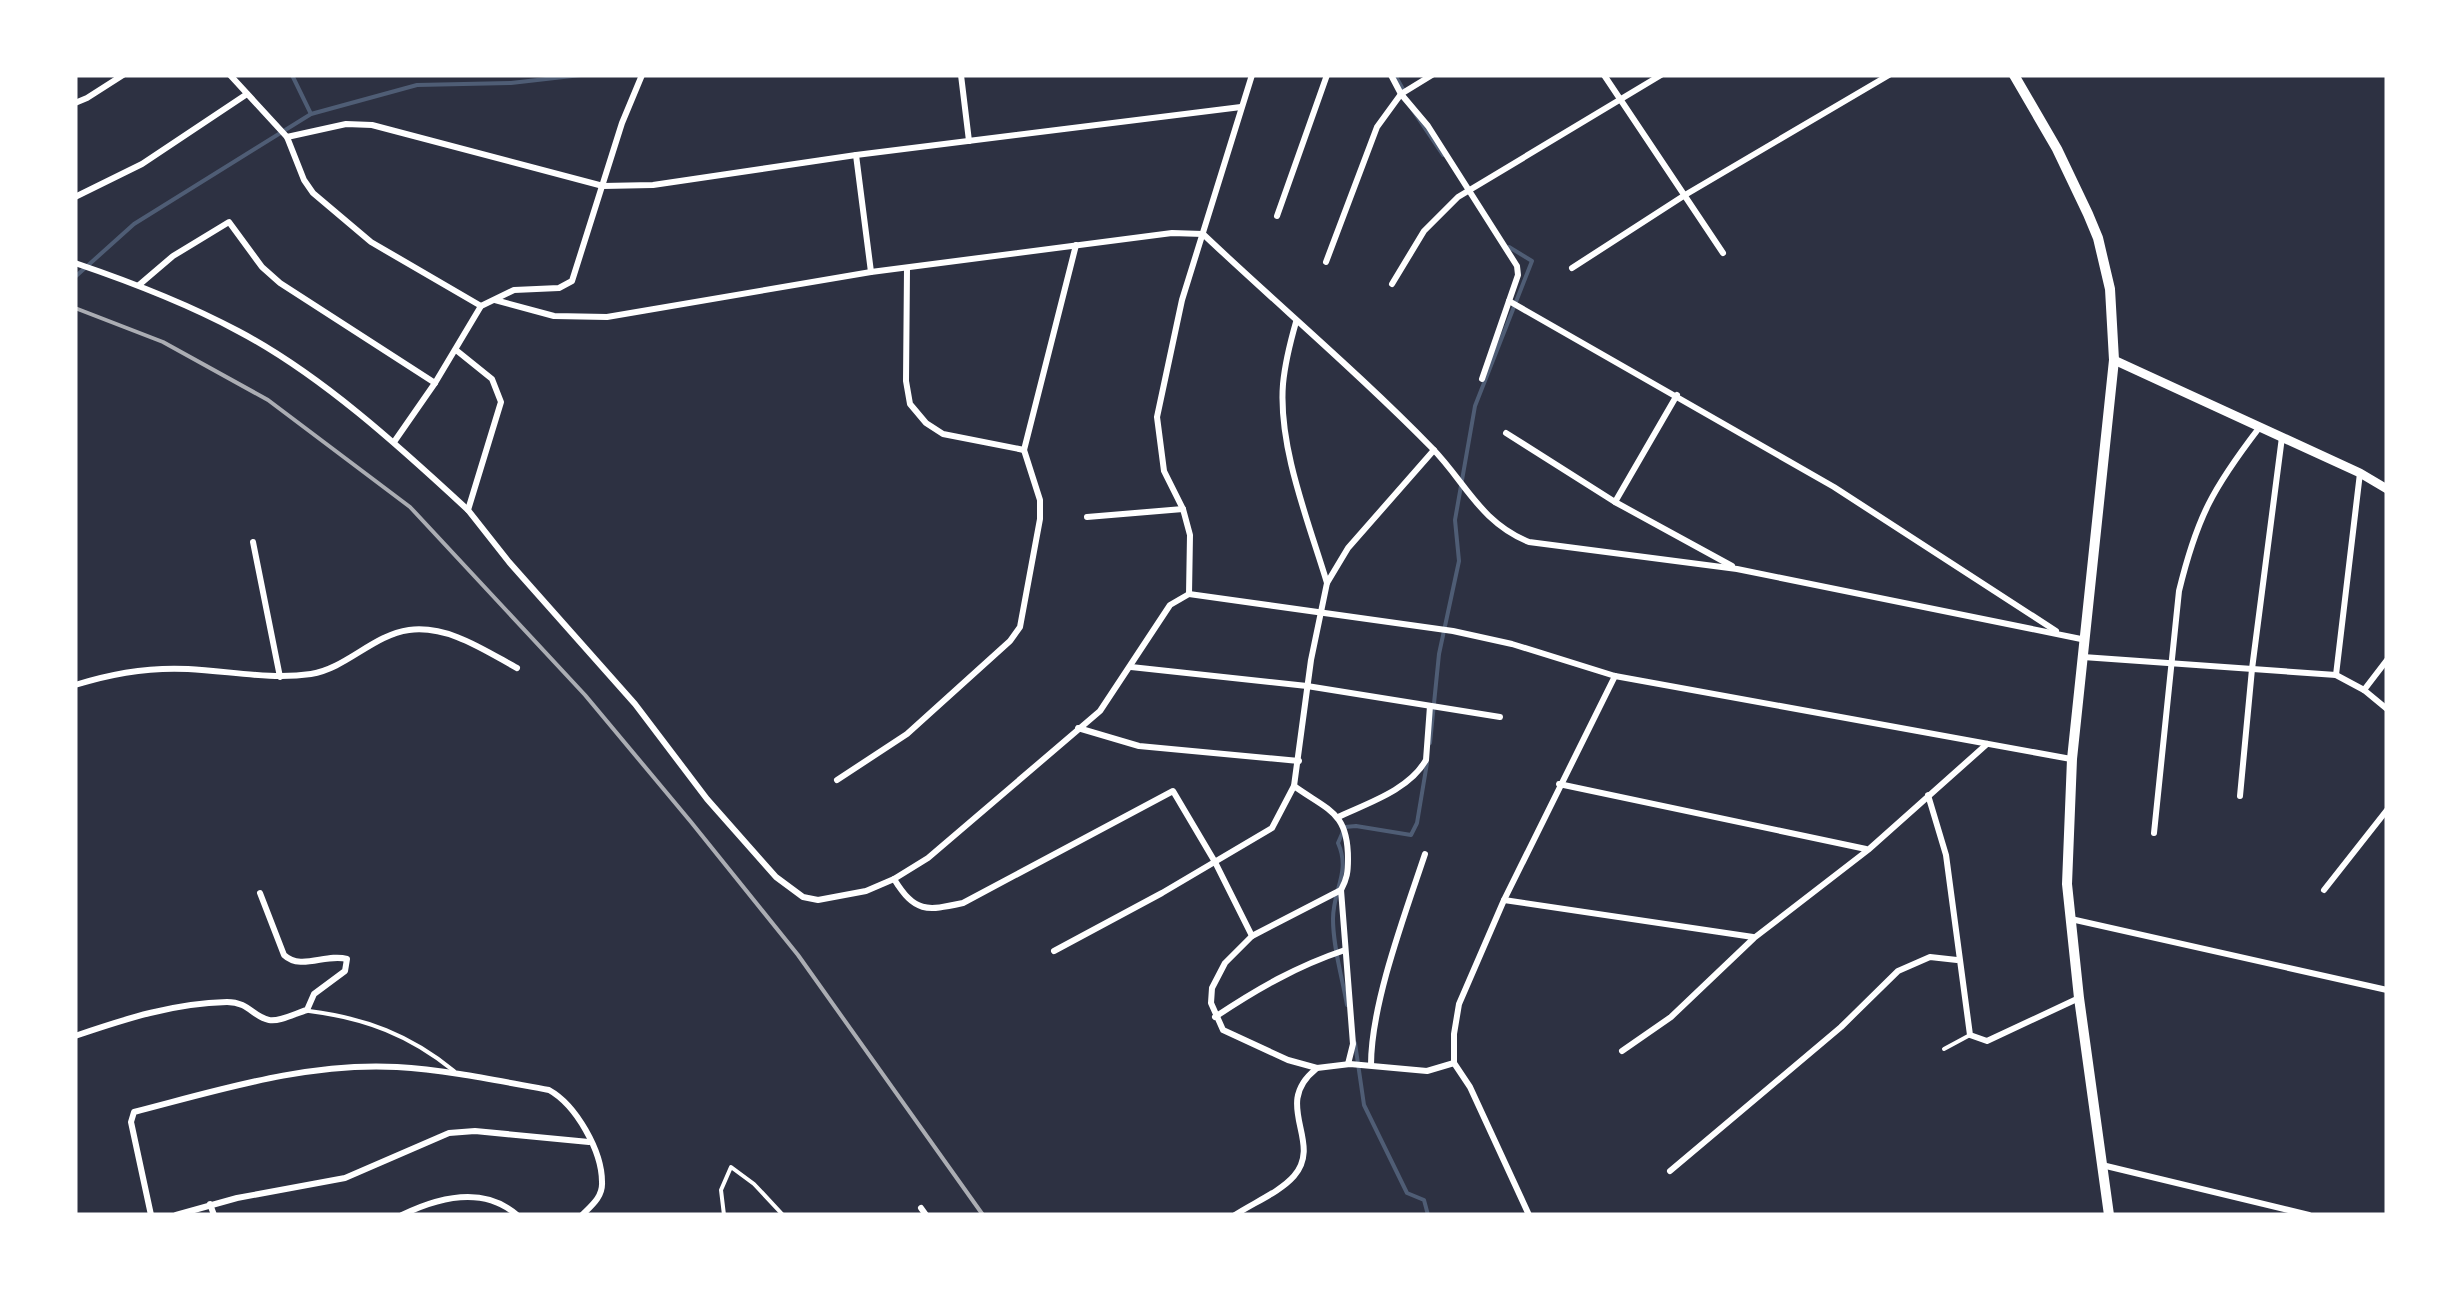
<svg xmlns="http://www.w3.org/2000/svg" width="2462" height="1290" viewBox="0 0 2462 1290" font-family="Commissioner,sans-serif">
<rect width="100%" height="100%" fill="#2d3142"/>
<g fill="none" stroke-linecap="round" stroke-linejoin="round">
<g stroke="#4f5d75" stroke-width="4">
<path d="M292,75L311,114"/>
<path d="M1395,75L1404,91"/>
<path d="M1412,109L1443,155"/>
<path d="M75,277L134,224L311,114L417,85L511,83L581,75"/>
<path d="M1430,743L1439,654L1459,561L1455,520L1475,406L1532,261L1509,247"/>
<path d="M1347,1005C1342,977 1333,947 1333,919C1333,889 1351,872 1338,843L1345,827L1356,826L1411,835L1417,823L1427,763"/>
<path d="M1355,1043L1364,1105L1407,1193L1424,1200L1428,1215"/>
</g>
<g stroke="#fff" stroke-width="4">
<path d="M309,1011C365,1018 410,1035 454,1071"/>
<path d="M1944,1049L1970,1035"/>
<path d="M724,1215L721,1190L731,1167L754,1184L783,1215"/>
</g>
<g stroke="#fff" stroke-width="6">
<path d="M230,75L287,137L304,180L313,193L371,242L481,306"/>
<path d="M961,75L969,141"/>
<path d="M1391,75L1401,94L1428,126L1517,266L1518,275L1482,379"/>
<path d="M1604,75L1723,253"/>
<path d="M75,103L87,98L123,75"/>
<path d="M287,137L346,124L372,125L603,186L653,185L856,155L1241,107"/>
<path d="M856,155L871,272"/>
<path d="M75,197L142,164L247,94"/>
<path d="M1277,216L1327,75"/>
<path d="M1203,234C1279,306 1359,373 1432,448C1466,483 1480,522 1529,542L1737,569L2086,640"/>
<path d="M1326,262L1377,127L1401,94L1432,75"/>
<path d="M75,263C131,282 186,303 238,331C320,374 400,447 468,510"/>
<path d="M1572,268L1685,195L1889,75"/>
<path d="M907,269L906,381L910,404L926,423L943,434L1024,450"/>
<path d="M1392,284L1424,231L1458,197L1661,75"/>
<path d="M139,285L173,256L229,222L262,267L280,283L435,383"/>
<path d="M495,300L554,316L607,317L871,272L1172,233L1203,234"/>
<path d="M1509,301L1834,487L2056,631"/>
<path d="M1296,322C1290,343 1285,363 1283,384C1278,447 1309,523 1327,583"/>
<path d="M456,350L492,379L501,402L468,510L509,562L635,704L707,799L776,877L803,897L818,900L866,891L894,879L928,858L1100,711L1170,605L1189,594"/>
<path d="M1506,433L1615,502L1732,566"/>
<path d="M394,442L435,383L481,306L514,290L559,288L572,281L622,123L642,75"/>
<path d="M1024,450L1076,245"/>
<path d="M1615,502L1677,395"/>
<path d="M1087,517L1183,509"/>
<path d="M253,542L280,677"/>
<path d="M1189,594L1453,631L1512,644L1615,676L2071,759"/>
<path d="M1189,594L1190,535L1183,509L1164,471L1157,417L1182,300L1252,75"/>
<path d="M2083,657L2336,675L2364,690L2387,709"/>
<path d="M1131,667L1307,686L1500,717"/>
<path d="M2336,675L2360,473"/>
<path d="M75,685C113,673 149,667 188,669C230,671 270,680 311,674C347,668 373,635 409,630C448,625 484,650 517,668"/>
<path d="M2364,690L2387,660"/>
<path d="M1078,728L1139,746L1299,761"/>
<path d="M837,780L907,734L1010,641L1020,627L1040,519V500L1024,450"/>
<path d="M1559,784L1866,849"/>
<path d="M1294,786C1329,811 1348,812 1348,859C1348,872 1347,879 1341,890L1252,936L1225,963L1212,988L1211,1003L1223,1030L1288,1060L1317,1068L1350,1064L1427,1071L1454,1063"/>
<path d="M1928,795L1946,855L1970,1035L1987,1041L2079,998"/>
<path d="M2240,796L2252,669L2282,437"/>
<path d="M1338,817C1368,803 1409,790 1426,760L1430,706"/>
<path d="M2154,833L2179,591C2197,517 2213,488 2259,428"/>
<path d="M894,879C915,913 926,911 963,903L1173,791L1215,862L1252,936"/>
<path d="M1341,890L1353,1044L1348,1064"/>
<path d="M2324,890L2387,810"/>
<path d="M1504,900L1753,937"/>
<path d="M2071,919L2387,990"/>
<path d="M1054,951L1162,893L1272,828L1294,786L1311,660L1327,583L1348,548L1434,450"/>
<path d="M1215,1017C1257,989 1297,966 1345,950"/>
<path d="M75,1036C125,1019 174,1003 227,1002C249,1002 253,1017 269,1020C280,1022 296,1013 307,1010L314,994L345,971L347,959C326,953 301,971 284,955L260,893"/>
<path d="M1622,1051L1671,1017L1754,938L1868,850L1987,744"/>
<path d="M1371,1065C1371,1004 1405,914 1425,854"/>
<path d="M2102,1165L2309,1215"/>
<path d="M1670,1171L1841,1027L1898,971L1930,957L1957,960"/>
<path d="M210,1204L214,1215"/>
<path d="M921,1208L926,1215"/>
<path d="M151,1215L131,1122L134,1112C220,1090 307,1062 397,1067C447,1070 499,1081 549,1090C576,1105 602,1151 602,1182C603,1197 591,1206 582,1215"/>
<path d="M176,1215L237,1198L345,1178L449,1133L475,1131L589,1142"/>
<path d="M402,1215C439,1197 484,1186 517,1215"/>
<path d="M1235,1215C1253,1203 1280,1192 1294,1176C1324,1141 1271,1105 1316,1069"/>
<path d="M1529,1215L1470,1087L1454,1063V1034L1459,1004L1504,900L1615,676"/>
</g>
<path stroke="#fff" stroke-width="9" d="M2114,360L2360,473L2387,489"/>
<path stroke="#fff" stroke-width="10" d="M2014,75L2057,149L2088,214L2098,238L2110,289L2114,360L2072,759L2067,884L2079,998L2109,1215"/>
<path stroke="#abadb3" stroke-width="4" d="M75,308L163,342L268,400L410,507L585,695L691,822L798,955L983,1215"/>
</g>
<rect width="2462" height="1290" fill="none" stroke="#ffffff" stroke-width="155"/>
</svg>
